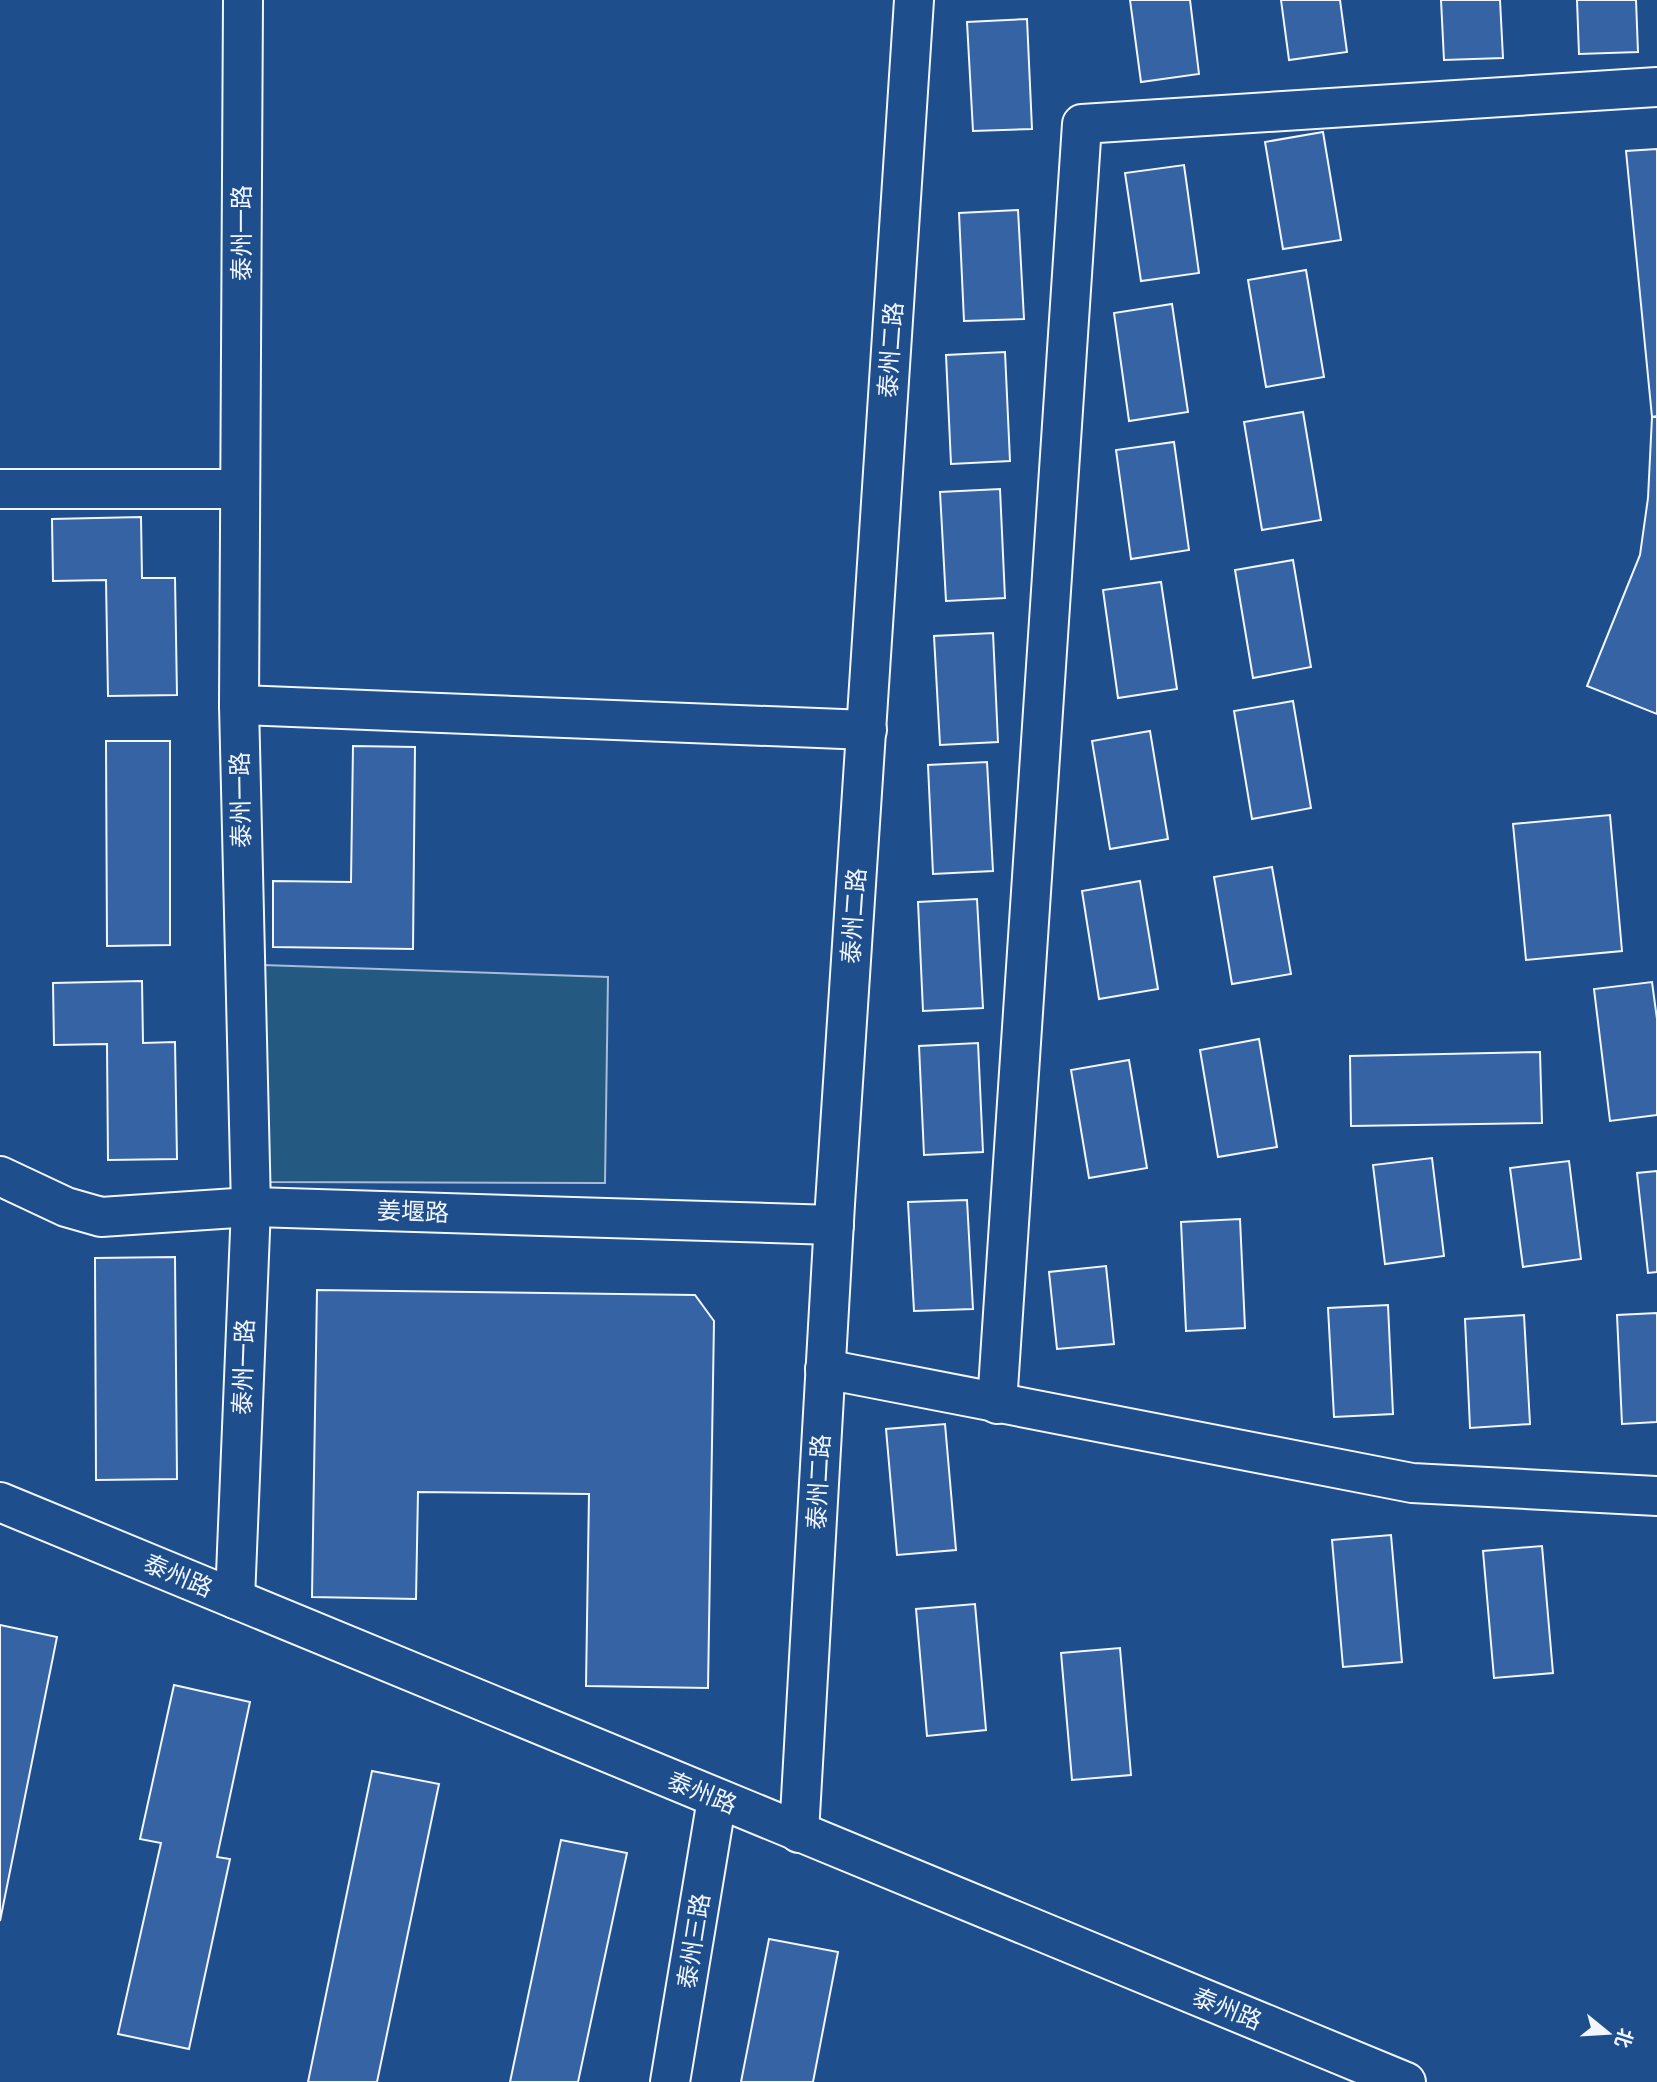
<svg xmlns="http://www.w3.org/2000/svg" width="1657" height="2082" viewBox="0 0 1657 2082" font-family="Karla,'Noto Sans SC',sans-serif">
<rect width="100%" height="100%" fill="#1f4e8c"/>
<path fill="#245a82" stroke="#a8bbd7" stroke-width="2" d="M263,965L608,977L605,1183L263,1182Z"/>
<g fill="#3563a3" stroke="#f2f6ff" stroke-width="2">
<path d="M1130,0H1190L1199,74L1141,82Z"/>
<path d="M1281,0H1340L1347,52L1289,60Z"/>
<path d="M1441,0H1500L1503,58L1444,60Z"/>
<path d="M1577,0H1636L1638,52L1579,54Z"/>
<path d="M1027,19L1032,129L973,131L967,22Z"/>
<path d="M1323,132L1341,240L1283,249L1265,142Z"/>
<path d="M1657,149V416L1652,417L1626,151Z"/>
<path d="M1184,165L1199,273L1141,281L1125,173Z"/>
<path d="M1018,210L1024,319L964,321L959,213Z"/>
<path d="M1306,270L1324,377L1266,387L1248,280Z"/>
<path d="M1172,304L1188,412L1129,421L1114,313Z"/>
<path d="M1005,352L1010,461L951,464L946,355Z"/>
<path d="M1303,412L1321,520L1262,530L1244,422Z"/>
<path d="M1652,417H1657V714L1587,686L1640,555L1648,498Z"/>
<path d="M1174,442L1189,550L1131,559L1116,450Z"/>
<path d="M1000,489L1005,598L946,601L940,492Z"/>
<path d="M141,517L142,578H175L177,695L108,696L106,580L53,581L52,519Z"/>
<path d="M1293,560L1311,667L1253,678L1235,570Z"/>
<path d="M1161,582L1177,689L1118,698L1103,590Z"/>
<path d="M993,633L998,742L940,745L934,636Z"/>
<path d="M1293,701L1311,808L1252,819L1234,711Z"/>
<path d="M1150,731L1168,839L1110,849L1092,741Z"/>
<path d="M106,741H170V945L107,946Z"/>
<path d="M353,746L415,747L413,949L273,947V881L351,882Z"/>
<path d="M987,762L993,871L933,874L928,765Z"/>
<path d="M1610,815L1622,951L1526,960L1513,824Z"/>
<path d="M1272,867L1291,974L1232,984L1214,877Z"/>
<path d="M1140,881L1158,989L1099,999L1082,891Z"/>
<path d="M977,899L983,1008L923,1011L918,902Z"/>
<path d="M142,981L143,1043L175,1042L177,1159L108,1160L107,1044L54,1045L53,983Z"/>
<path d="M1652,982L1657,1019V1115L1610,1121L1594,989Z"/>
<path d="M1259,1039L1277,1147L1218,1157L1200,1050Z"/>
<path d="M978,1043L983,1152L924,1155L919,1046Z"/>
<path d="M1540,1052L1542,1123L1351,1126L1350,1056Z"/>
<path d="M1129,1060L1147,1168L1089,1178L1071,1070Z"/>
<path d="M1432,1158L1444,1256L1385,1264L1373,1165Z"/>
<path d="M1569,1161L1581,1259L1523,1267L1510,1168Z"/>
<path d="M1657,1171V1272L1648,1273L1637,1173Z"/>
<path d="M967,1200L973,1309L914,1311L908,1202Z"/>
<path d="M1240,1219L1245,1328L1186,1331L1181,1222Z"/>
<path d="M175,1257L177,1479L96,1480L95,1258Z"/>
<path d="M1106,1266L1114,1344L1057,1349L1049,1272Z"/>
<path d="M317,1290L695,1295L714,1321L708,1688L586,1686L589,1494L418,1492L416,1599L312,1597Z"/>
<path d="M1388,1305L1393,1414L1334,1417L1328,1308Z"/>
<path d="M1657,1313V1422L1622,1424L1617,1315Z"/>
<path d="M1524,1315L1530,1424L1470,1428L1465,1319Z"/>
<path d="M945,1424L956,1550L897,1555L886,1429Z"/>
<path d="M1391,1535L1402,1662L1343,1667L1332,1540Z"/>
<path d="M1542,1546L1553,1673L1494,1678L1483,1551Z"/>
<path d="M975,1604L986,1730L927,1736L916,1609Z"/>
<path d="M0,1625L57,1637L0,1921Z"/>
<path d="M1120,1648L1131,1775L1072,1780L1061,1653Z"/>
<path d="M174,1685L250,1702L217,1857L230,1859L189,2049L118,2034L161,1843L140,1839Z"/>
<path d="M372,1771L439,1784L377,2082H308Z"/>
<path d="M561,1840L627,1853L578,2082H510Z"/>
<path d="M769,1939L838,1952L813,2082H741Z"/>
</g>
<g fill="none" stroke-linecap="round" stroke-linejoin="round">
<g stroke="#f2f6ff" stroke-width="42">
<g id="minor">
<path d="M0,489H240"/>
<path d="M239,705L867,730"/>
<path d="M0,1176L66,1207L101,1217L251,1207L834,1225"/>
<path d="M825,1369L1412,1483L1657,1496"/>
<path d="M997,1404L1082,124L1657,87"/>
<path d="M0,1502L1406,2082"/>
<path d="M235,1599L251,1207L239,705L243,0"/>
<path d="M799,1833L835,1204L914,0"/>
<path d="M670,2082L717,1799"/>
</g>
</g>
<use href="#minor" stroke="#1f4e8c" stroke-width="38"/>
</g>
<g text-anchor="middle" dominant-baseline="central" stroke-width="5" stroke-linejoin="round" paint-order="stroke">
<g font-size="24" fill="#f2f6ff" stroke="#1f4e8c">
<text transform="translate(242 233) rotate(-90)">泰州一路</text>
<text transform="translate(891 350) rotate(-86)">泰州二路</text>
<text transform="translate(241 800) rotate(-91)">泰州一路</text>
<text transform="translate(854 916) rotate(-86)">泰州二路</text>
<text transform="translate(413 1212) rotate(2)">姜堰路</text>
<text transform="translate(244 1367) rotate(-88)">泰州一路</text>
<text transform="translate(819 1482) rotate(-87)">泰州二路</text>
<text transform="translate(178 1576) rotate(23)">泰州路</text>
<text transform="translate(702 1793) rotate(22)">泰州路</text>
<text transform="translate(694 1941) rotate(-81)">泰州三路</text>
<text transform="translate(1227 2009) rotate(22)">泰州路</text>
</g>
</g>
<g transform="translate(1608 2033) rotate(108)" stroke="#1f4e8c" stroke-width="5" paint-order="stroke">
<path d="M0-5L12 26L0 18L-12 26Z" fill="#f2f6ff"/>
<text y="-10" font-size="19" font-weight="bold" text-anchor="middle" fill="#f2f6ff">北</text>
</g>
</svg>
